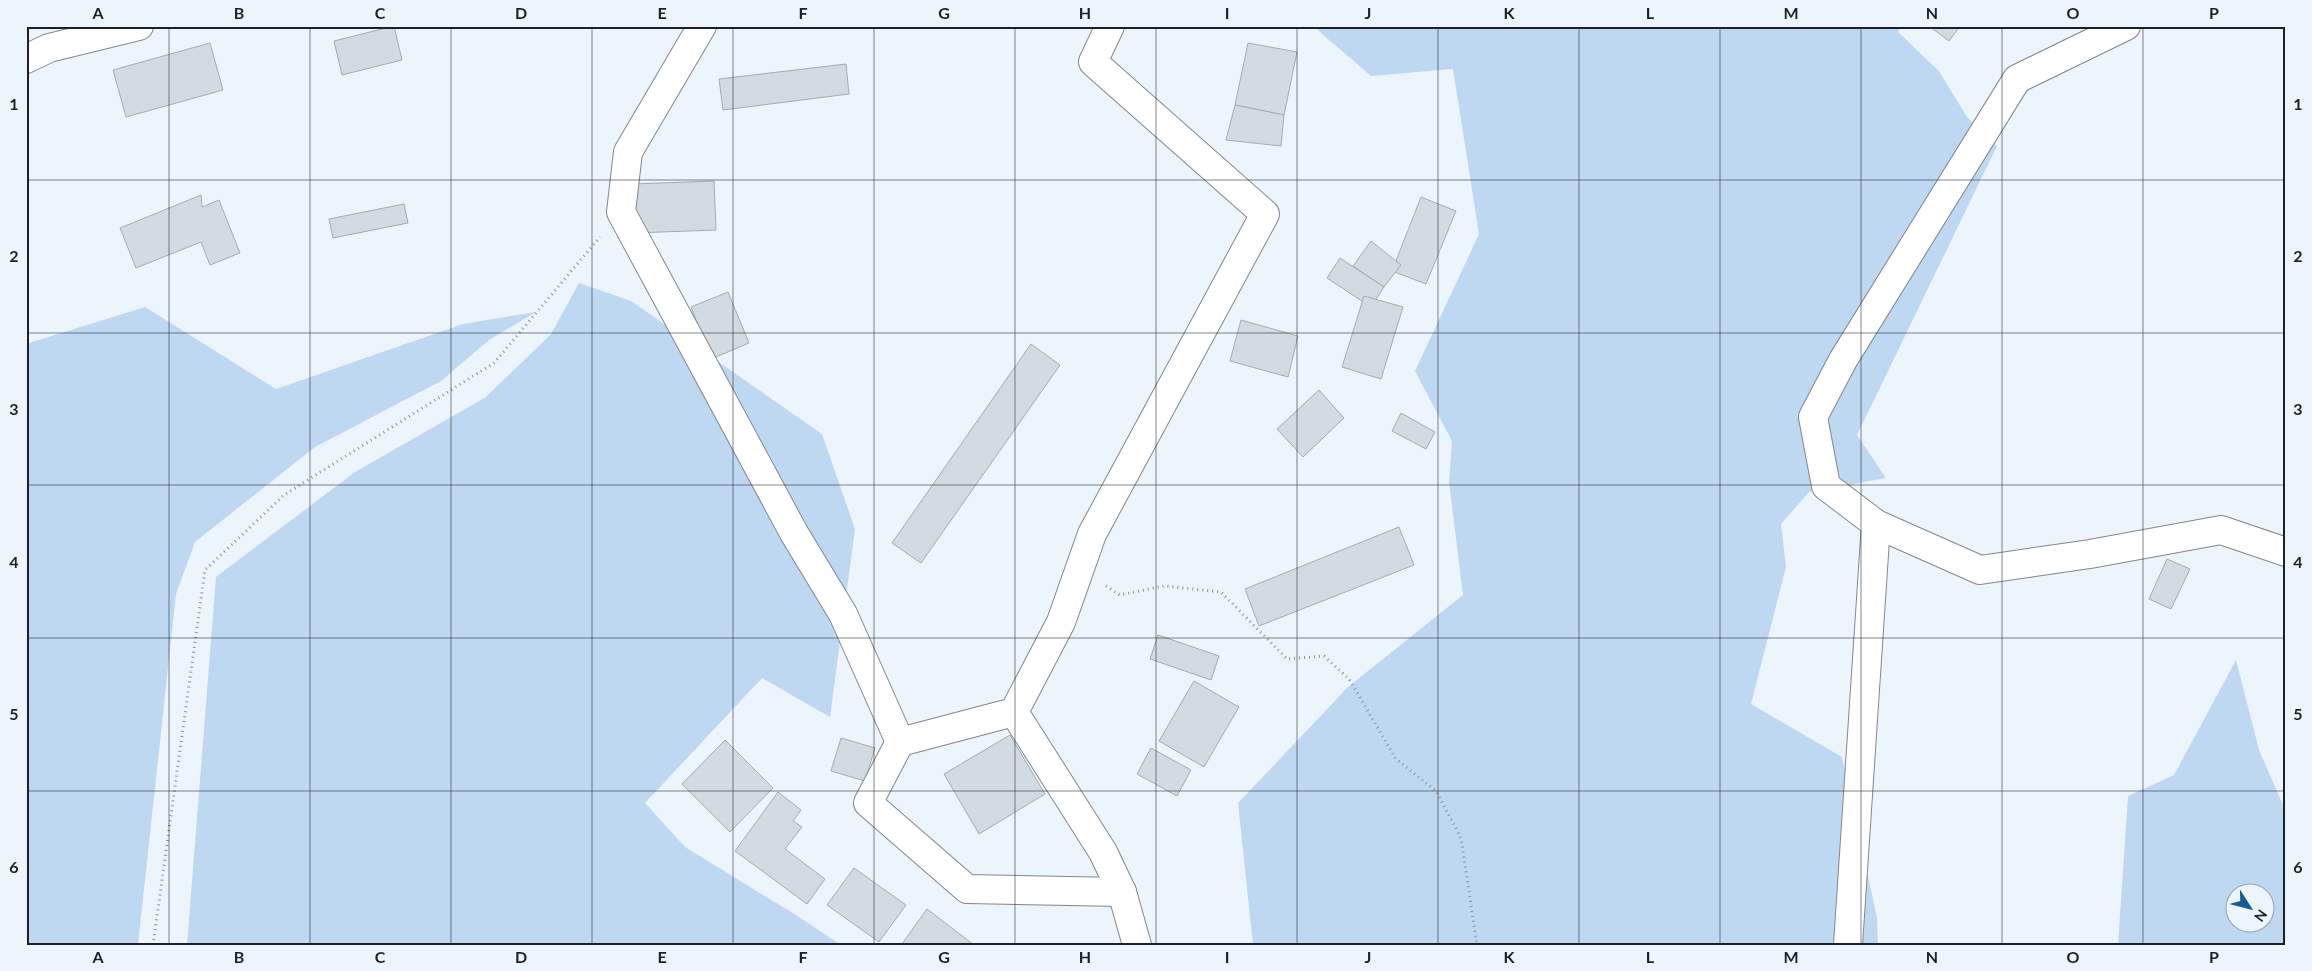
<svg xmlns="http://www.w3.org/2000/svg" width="2312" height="971" viewBox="0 0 2312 971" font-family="Lato,sans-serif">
<rect width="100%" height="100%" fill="#ecf4fc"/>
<g fill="#bfd8f1" fill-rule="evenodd">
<path d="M1313,26H1900L1898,32L1939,71L1967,117L1997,146L1857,435L1886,478L1809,492L1781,524L1786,567L1751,704L1842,757L1877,918L1878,945H1253L1238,803L1348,687L1463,595L1449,482L1452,441L1415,371L1479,234L1453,69L1371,76Z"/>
<path d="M579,283L631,301L822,434L855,529L830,717L762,678L645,803L685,847L796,915L841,945H187L216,577L355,472L486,397L551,334Z"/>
<path d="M145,307L276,389L463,324L536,312L489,340L441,381L315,447L195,542L176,594L138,945H26V344Z"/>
<path d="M2236,660L2259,750L2286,812V945H2118L2128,796L2174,775ZM2234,894H2264V924H2234Z"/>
</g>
<g fill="#d2dae2" stroke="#a4acb3">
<path d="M394,26L402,60L342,75L334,41Z"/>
<path d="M1929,26H1960L1949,41Z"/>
<path d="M210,43L223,90L126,117L113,70Z"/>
<path d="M1248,43L1297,52L1284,115L1235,105Z"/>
<path d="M846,64L849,94L723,110L719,79Z"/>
<path d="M1235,105L1284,115L1281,146L1226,140Z"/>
<path d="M714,181L716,230L634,233L632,184Z"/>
<path d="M201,195L202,207L219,200L240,253L210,265L201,242L136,268L120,228Z"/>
<path d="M1421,197L1456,211L1426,284L1392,271Z"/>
<path d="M404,204L408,223L333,238L329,219Z"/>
<path d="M1371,241L1401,265L1384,287L1353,266Z"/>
<path d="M1340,258L1384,287L1371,307L1327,278Z"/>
<path d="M728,292L749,343L711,359L691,307Z"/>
<path d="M1364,296L1403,307L1381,379L1342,367Z"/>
<path d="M1241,320L1298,336L1288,377L1230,361Z"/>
<path d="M1031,344L1060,365L921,563L892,543Z"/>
<path d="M1319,390L1344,418L1303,457L1277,429Z"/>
<path d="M1401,413L1435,432L1426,449L1392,431Z"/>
<path d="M1399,527L1414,565L1259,626L1245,589Z"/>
<path d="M2167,559L2190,569L2171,609L2149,599Z"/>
<path d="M1158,635L1219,656L1211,680L1150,659Z"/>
<path d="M1194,681L1239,707L1204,767L1159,741Z"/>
<path d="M1010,735L1045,794L979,834L944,774Z"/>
<path d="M841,738L875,748L865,781L831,771Z"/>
<path d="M725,740L773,788L730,832L682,784Z"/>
<path d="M1151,748L1191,770L1177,796L1137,774Z"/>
<path d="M778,792L801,810L793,821L802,827L785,849L825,879L807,904L735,851Z"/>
<path d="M854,868L906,905L879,942L827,905Z"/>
<path d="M927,909L974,945H903L902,944Z"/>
</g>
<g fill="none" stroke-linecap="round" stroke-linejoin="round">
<g stroke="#80878e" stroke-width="30">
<g id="minor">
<path d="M702,26L628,152L621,212L794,533L843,614L900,742L1014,712"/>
<path d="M1110,26L1093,62L1265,214L1092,534L1061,622L1014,712L1103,852L1122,892L1137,945"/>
<path d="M2126,26L2017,79L1843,360L1813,417L1826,486L1876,524L1980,570L2090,554L2221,530L2286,552"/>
<path d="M26,59L49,48L139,26"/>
<path d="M900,742L868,803L967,889L1122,892"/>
<path d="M1848,945L1876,524"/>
</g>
</g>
<g stroke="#8b9197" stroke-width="3" stroke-dasharray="1 4" stroke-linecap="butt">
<path d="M1106,586L1120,595L1164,586L1221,592L1287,659L1324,656L1349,679L1396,759L1436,791L1461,838L1477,945"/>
<path d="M153,945L205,570L284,495L494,363L600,237"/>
</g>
<use href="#minor" stroke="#fff" stroke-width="28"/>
</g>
<path fill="none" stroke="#1e2124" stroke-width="1" stroke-opacity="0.55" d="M169,26V945M310,26V945M451,26V945M592,26V945M733,26V945M874,26V945M1015,26V945M1156,26V945M1297,26V945M1438,26V945M1579,26V945M1720,26V945M1861,26V945M2002,26V945M2143,26V945M26,180H2286M26,333H2286M26,485H2286M26,638H2286M26,791H2286"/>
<rect width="2312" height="971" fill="none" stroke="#ecf4fc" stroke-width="55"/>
<g transform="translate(2250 908) rotate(126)"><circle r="24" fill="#ecf4fc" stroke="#9aa0a6"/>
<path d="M0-4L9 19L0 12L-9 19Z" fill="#175b90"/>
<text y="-8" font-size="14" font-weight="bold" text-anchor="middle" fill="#1e2124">N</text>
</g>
<rect x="28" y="28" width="2256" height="916" fill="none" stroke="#1e2124" stroke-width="2"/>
<g font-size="16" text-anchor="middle" font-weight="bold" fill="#1e2124">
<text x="98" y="19">A</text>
<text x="239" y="19">B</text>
<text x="380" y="19">C</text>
<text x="521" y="19">D</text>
<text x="662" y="19">E</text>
<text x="803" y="19">F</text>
<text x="944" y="19">G</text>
<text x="1085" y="19">H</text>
<text x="1227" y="19">I</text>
<text x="1368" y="19">J</text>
<text x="1509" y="19">K</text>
<text x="1650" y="19">L</text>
<text x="1791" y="19">M</text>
<text x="1932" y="19">N</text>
<text x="2073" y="19">O</text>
<text x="2214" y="19">P</text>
<text x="14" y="110">1</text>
<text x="2298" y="110">1</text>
<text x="14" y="262">2</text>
<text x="2298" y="262">2</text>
<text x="14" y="415">3</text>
<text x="2298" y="415">3</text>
<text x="14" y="568">4</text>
<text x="2298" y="568">4</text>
<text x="14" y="720">5</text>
<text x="2298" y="720">5</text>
<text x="14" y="873">6</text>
<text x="2298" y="873">6</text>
<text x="98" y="963">A</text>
<text x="239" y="963">B</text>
<text x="380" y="963">C</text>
<text x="521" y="963">D</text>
<text x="662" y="963">E</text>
<text x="803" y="963">F</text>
<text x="944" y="963">G</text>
<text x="1085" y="963">H</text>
<text x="1227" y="963">I</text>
<text x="1368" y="963">J</text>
<text x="1509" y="963">K</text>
<text x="1650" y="963">L</text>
<text x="1791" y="963">M</text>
<text x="1932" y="963">N</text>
<text x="2073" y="963">O</text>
<text x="2214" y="963">P</text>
</g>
</svg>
